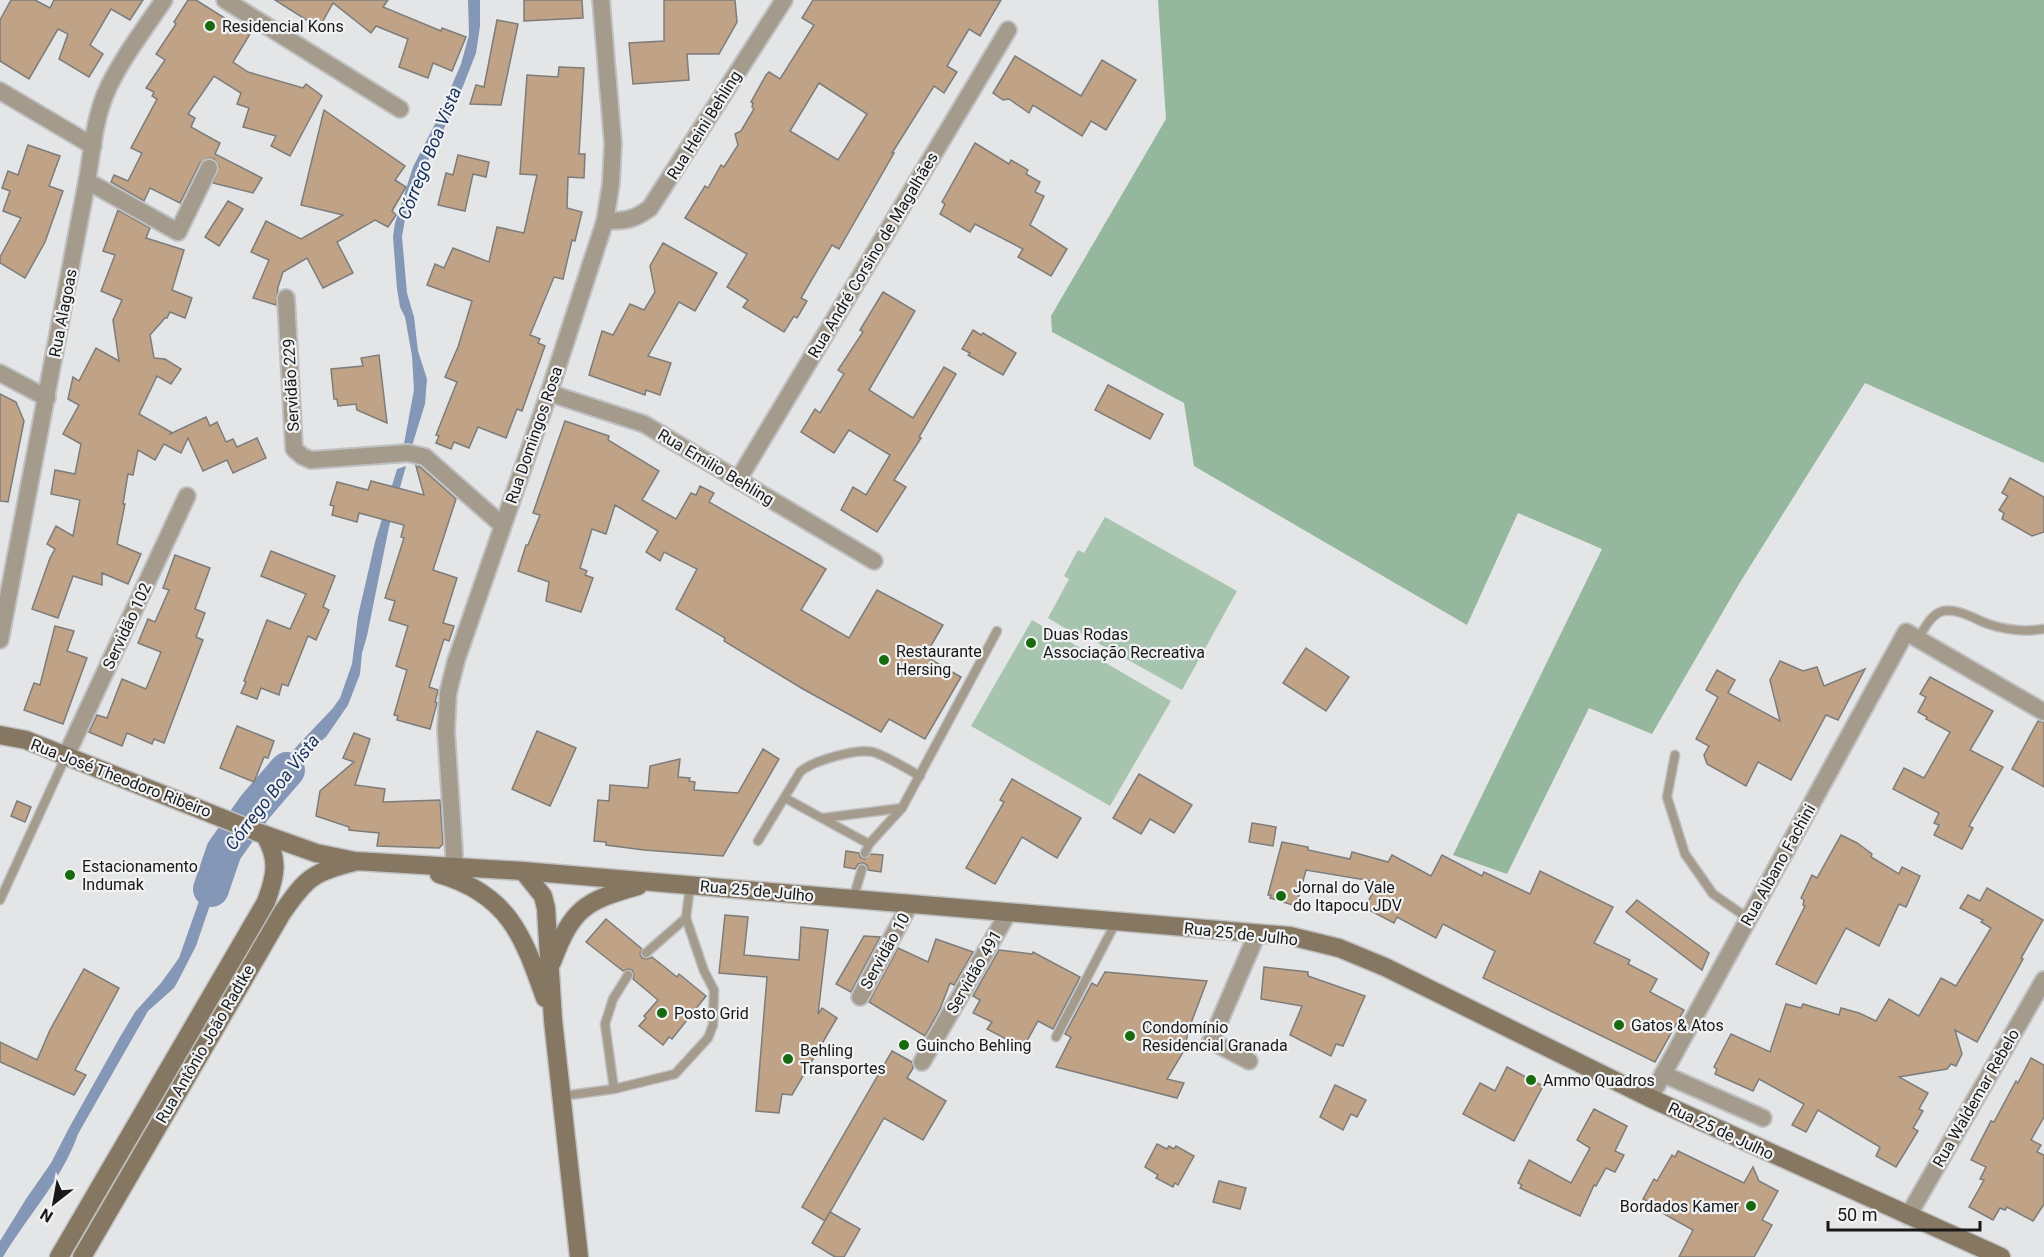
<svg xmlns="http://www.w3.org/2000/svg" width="2044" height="1257" viewBox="0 0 2044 1257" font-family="Roboto,sans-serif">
<rect width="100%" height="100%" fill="#e4e5e6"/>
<g fill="#a7c5ae">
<path d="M1105,517L1237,591L1182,690L1076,631L1073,633L1048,618L1069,579L1064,576L1078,550L1084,553Z"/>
<path d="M1032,620L1171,701L1110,806L971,726Z"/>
</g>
<path fill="#95b79d" d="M1158,0H2044V463L1865,383L1739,584L1652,734L1589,708L1507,874L1453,855L1602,549L1518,513L1467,625L1194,466L1184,403L1052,332L1051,316L1166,119Z"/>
<g fill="#8497b7">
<path d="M468,0H480V26L476,53L456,104L415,187L405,219L402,237L407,293L414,317L418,351L427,379L425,404L411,449H403L414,390L412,356L405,317L400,307L397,289L393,237L395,223L413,167L437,120L461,64L469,35Z"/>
<path d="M406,466L389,527L367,636L362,653L360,674L348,705L326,737L306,753L262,810L249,805L297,746L333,708L340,698L352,664L358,616L375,542L397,469Z"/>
<path d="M224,842L235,847L222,870L196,946L178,981L174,988L148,1011L78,1134C63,1178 27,1217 3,1257H0V1241L26,1199L51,1163L69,1128L120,1037L135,1012L161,983L179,958L212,864Z"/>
</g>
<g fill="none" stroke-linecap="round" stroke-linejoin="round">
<path stroke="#8497b7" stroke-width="36" d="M211,889L224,851L255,807L287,770"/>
</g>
<g fill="#c0a386" stroke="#7c7c7b" stroke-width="1.5" fill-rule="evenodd">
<path d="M11,0H35L50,8L54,0H143L130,20L111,9L90,45L103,54L89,77L59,59L68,34L58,29L29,79L0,61V20Z"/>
<path d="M188,0H196L250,34L233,62L248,72L303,88L306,84L322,96L290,156L271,146L276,136L243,127L249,108L237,104L241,93L214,76L188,114L195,118L191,127L220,143L215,154L262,178L253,193L213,183L219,167L214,159L208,158L200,163L180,203L150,188L144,201L111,182L114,175L128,181L142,153L131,148L157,99L152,96L154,92L146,88L165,60L156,54L176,24L174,22Z"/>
<path d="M275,0H388L383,7L441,31L442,28L466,37L452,71L433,63L428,78L399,67L408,39L376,26L371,33L333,3L319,28Z"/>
<path d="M524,0H582L583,18L524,21Z"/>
<path d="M664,0H735L737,22L719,54H687L689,80L633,84L629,43L664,41Z"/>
<path d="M813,0H1001L980,36L969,29L947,66L957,72L944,93L934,86L892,153H894L839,249L832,245L801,298L807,301L797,318L794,316L784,332L743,307L748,300L727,287L747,254L685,218L705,186L708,188L721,165L724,167L738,145L735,134L741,131L754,109L752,107L753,103L751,102L766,75L769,72L780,79L814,25L802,18ZM819,83L867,114L838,160L790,131Z"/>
<path d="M497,20L518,24L501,105L470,104L476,85L484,87Z"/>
<path d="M1015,56L1081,96L1102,60L1136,80L1106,130L1091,121L1082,136L1033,105L1029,113L1009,99L1003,100L993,93Z"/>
<path d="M559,67L584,68L579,154H585L584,178L568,177L567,208L582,212L575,241L572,240L563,279L554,277L530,335L540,339L538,343L545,346L522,411L517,409L506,438L478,427L469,448L454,442L451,449L436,443L439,436L436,435L457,382L445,377L458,347L472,301L427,285L435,264L444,268L453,248L489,262L497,227L524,233L537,175L520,174L527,75L558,77Z"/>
<path d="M324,110L405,166L395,180L406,187L392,211L396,215L388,227L375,220L337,242L353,273L323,288L307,258L283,272L278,287L276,305L253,298L269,260L251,252L266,221L301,239L343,215L301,205Z"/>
<path d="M975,143L1009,164L1011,160L1028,170L1026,174L1040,182L1035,192L1044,196L1030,225L1067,249L1051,276L1018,257L1023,249L975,224L970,232L940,214L945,204L942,202Z"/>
<path d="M28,145L60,156L49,186L63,191L45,242L25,278L0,263V257L21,218L3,211L10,191L2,188L8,171L18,175Z"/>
<path d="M458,155L489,162L486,177L473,174L465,211L438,205L446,173L453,175Z"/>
<path d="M228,201L243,209L219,246L205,237Z"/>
<path d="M118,210L150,228L146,238L184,250L172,290L192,298L185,318L170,312L167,318H165L150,335L154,358L165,359L181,369L171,384L157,376L139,414L171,432L170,434L206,417L210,426L217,422L226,442L233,439L237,447L257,438L266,458L233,473L227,460L203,471L188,438L181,453L164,444L155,460L138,450L133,475L128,474L123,504H125L117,544L141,554L128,584L102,573V585L73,576L58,618L32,609L50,558L55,549L47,544L56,526L73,536L80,500L51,494L55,470L75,474L81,444L63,434L79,405L68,399L73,377L79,381L96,348L119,361L113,320L122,300L101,291L115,255L103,251Z"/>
<path d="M663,243L717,273L695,311L679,302L648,356L671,363L660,395L646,390L645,395L589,375L602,331L613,335L630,304L644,310L655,292L650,266Z"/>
<path d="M883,292L915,311L869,390L913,418L944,367L956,374L919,437L921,438L894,480L906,487L877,532L841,510L853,487L866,495L890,455L849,430L834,453L801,432L815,409L820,413L844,374L838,370L863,332L860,330Z"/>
<path d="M973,330L981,335L983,333L1016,353L1003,375L968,355L970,353L962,349Z"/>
<path d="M379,355L387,423L357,410L356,404L338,406L337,399H334L331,369L363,366L361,358Z"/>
<path d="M1108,385L1163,414L1150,439L1095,410Z"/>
<path d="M0,394L16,402L24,421L8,502L0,501Z"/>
<path d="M565,421L609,436L608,440L659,471L642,500L676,519L691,493L696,495L700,486L714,493L709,502L826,569L801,610L849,638L877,590L943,625L925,656L961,677L925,739L889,719L881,732L803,689L724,641L725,638L676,609L697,569L664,552L660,561L646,552L658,531L615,505L606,534L592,529L580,568L587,571L585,575L593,578L581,612L546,601L549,582L518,571L526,545H528L540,515L533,513Z"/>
<path d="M416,466L420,467L456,499L433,570L457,578L443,623L454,626L449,641L444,639L429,687L438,690L435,702L437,703L430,729L397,720L398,716L394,715L407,670L396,666L408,626L389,620L395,601L385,598L404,538L401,537L404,525L359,513L357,522L332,515L334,506L330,505L337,482L368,490L371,481L424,495Z"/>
<path d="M2010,478L2044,497V532L2032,536L2002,519L2004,513L1999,510L2008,496L2002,493Z"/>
<path d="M271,551L335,576L323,607L329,610L316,640L308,636L288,686L282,684L279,695L261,688L257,699L241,693L246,682L244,681L267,620L290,629L306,594L261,576Z"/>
<path d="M175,555L210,568L195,609L205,613L196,637L203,640L164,743L154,739L152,744L127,733L122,746L89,732L97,715L107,718L122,679L146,689L161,652L138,643L148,619L155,622L169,590L163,588Z"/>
<path d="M55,626L74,631L67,651L87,658L63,724L24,710L34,683L40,685Z"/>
<path d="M1306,648L1349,677L1326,711L1283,683Z"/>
<path d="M1780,661L1803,671L1817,667L1824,686L1865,669L1838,720L1826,715L1791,780L1758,762L1746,786L1707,764L1704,755L1709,746L1696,739L1718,697L1706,690L1717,670L1735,680L1728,693L1780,721L1770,680Z"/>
<path d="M1930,677L1993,711L1970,750L2003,767L1969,826L1973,828L1962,849L1934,835L1939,825L1934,823L1939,813L1893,789L1904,768L1924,778L1950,732L1926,719L1927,717L1918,712L1926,697L1920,694Z"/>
<path d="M2038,721L2044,722V787L2012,769Z"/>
<path d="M237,726L274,741L268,758L264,757L254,782L220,768Z"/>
<path d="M537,731L576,748L550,806L512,789Z"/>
<path d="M354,733L370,739L355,785L385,789L383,802L440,800L443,844L439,848L377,846L379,833L349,830V827L316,816L320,791L354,762L343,758Z"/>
<path d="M763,749L779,759L723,856L644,850L606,845V842L594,841L598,800L609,801L610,785L648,788L650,766L680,759L678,777L690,778L689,781L695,782L694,790L738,793Z"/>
<path d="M1139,774L1192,805L1174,833L1150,819L1141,834L1113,818Z"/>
<path d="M1012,779L1081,818L1057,858L1022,837L995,884L966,868L1004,802L1000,800Z"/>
<path d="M17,801L31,807L25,822L11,816Z"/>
<path d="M1252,823L1276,827L1273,846L1249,842Z"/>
<path d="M1841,835L1857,843L1872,854L1871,857L1899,874L1902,867L1920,876L1906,907L1899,904L1879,946L1846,928L1816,984L1776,964L1805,906L1803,905L1804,900L1801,898L1812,875L1817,878Z"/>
<path d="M1282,842L1308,847V850L1350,859L1352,852L1388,862L1392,855L1431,876L1442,855L1482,876L1484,872L1530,894L1540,871L1613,907L1594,943L1630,960L1628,964L1657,979L1650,992L1684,1010L1655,1062L1483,978L1495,951L1443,924L1436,938L1397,917L1394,923L1365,908L1378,882L1306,870L1296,906L1270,898L1271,895H1268Z"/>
<path d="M846,851L859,853L860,857L865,859L871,854L883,855L881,872L868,870L867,865L863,863L858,864L855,869L844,867Z"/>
<path d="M1987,888L2043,920L2021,958L2023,959L1977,1042L1955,1030L1962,1054L1956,1066L1951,1064L1947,1069L1899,1077L1928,1093L1919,1109L1923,1111L1913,1128L1918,1131L1896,1167L1876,1156L1880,1147L1818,1110L1806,1132L1792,1125L1804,1104L1759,1079L1753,1091L1715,1074L1717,1069L1714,1067L1731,1034L1770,1052L1786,1004L1801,1008L1803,1004L1839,1015L1841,1008L1859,1013L1876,1021L1889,999L1919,1016L1941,978L1956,986L1991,928L1981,922L1983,920L1960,908L1968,895L1980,901Z"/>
<path d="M1637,900L1709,953L1702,970L1626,912Z"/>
<path d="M725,915L748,917L744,955L799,960L801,927L828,930L818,1014L822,1008L837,1018L792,1095L782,1094L779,1113L756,1111L767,977L719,973Z"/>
<path d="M606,919L642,949L640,954L642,958L647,959L652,957L677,977L679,974L706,996L672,1039L669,1037L663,1045L639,1026L646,1018L644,1016L658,1000L633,979L634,975L632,970L628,969L623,971L586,942Z"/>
<path d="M864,936L880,937L851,992L836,984Z"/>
<path d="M936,939L973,952L954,985L950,983L940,1009L925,1036L869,1002L898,948L928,962Z"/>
<path d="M999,950L1032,954L1033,952L1080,977L1053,1029L1038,1021L1023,1048L987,1029L992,1022L973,1013L980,1000L973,996Z"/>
<path d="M1264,967L1308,972V976L1365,996L1343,1046L1336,1044L1331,1056L1290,1035L1302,1006L1261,999Z"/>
<path d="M84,969L119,988L75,1070L86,1075L74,1095L0,1062V1042L37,1060L50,1030Z"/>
<path d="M1105,972L1207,981L1188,1031L1185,1049L1167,1079L1184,1083L1177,1098L1056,1067L1071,1037L1065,1034L1092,983L1097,986Z"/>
<path d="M892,1051L912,1062L913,1068L907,1078L946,1101L923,1140L884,1118L825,1221L802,1207Z"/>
<path d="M2031,1058L2044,1065V1117L2031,1140L2041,1145L2037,1152L2044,1155V1204L2033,1221L2007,1207L2005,1210L2000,1208L1993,1220L1969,1207L1984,1180L1980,1179L1986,1167L1971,1160L1991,1121L1994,1122L2016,1081L2018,1083Z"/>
<path d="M1507,1067L1543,1086L1514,1141L1463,1114L1480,1083L1495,1091Z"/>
<path d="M1335,1085L1366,1100L1357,1117L1351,1114L1343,1130L1320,1117Z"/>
<path d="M1594,1109L1627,1126L1615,1151L1624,1155L1615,1172L1606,1168L1596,1186L1594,1185L1580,1216L1520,1188L1522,1185L1518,1183L1529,1160L1571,1183L1590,1148L1577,1140Z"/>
<path d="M1157,1144L1167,1149L1169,1146L1174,1149L1176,1146L1194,1156L1178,1185L1175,1183L1173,1187L1156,1178L1158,1175L1145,1167Z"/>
<path d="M1678,1151L1744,1183L1753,1167L1759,1181L1778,1191L1762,1220L1772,1225L1754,1257H1679L1693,1230L1655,1209L1656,1206L1643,1199L1654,1179L1657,1181L1672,1155L1675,1157Z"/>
<path d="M1219,1181L1246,1188L1240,1209L1213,1202Z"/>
<path d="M830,1212L860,1229L844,1257H835L812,1243Z"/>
</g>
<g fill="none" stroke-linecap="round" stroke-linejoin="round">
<g stroke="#bfc0c1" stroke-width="11">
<g id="lane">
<path d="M1918,639C1924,629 1931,614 1943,611C1957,608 1975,619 1988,624C2006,630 2025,632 2044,629"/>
<path d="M1675,755L1667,797L1685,854L1713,894L1749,919"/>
<path d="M785,798L869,844"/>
<path d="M823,818L902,808"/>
<path d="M758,841L800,772C812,761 857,748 873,752C889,757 905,768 920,776"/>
<path d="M865,853L869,844L902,808L997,631"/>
<path d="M853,899L862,869"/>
<path d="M0,900L66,756"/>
<path d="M646,953L686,918"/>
<path d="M1056,1037L1116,922"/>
<path d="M614,1089L605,1024L613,999L628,975"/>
<path d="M562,1096L614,1089L675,1074L708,1038L713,1025L714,990L704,971L686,918L690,886"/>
</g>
</g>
<g stroke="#bfc0c1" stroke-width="20">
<g id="street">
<path d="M225,0L400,109"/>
<path d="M0,91L93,146"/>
<path d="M87,181L178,232L209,168"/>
<path d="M605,221C625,221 634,220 650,208L784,0"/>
<path d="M286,298L294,449L302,456L311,460L408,453L425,457L502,525"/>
<path d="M0,373L47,398"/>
<path d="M549,393L644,424L874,561"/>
<path d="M738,480L1008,30"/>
<path d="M0,640L87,181C92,152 94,122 105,95C117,65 145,28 164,0"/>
<path d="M66,756L187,496"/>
<path d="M455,868L446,730L448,693L456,661L549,393L605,221L611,183L613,144L601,0"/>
<path d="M860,997L910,904"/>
<path d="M1249,1061L1211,1041L1257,934"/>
<path d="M922,1062L1008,913"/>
<path d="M1663,1074L1763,1118"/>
<path d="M1650,1098L1906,632L2044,712"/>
<path d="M1908,1216L2044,980"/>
</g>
</g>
<g stroke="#bfc0c1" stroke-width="21">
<g id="secondary">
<path d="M0,735L26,740L257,832L316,853L355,861L523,871L1290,936L1339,948L1385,967L1650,1098L2001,1257"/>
<path d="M523,871L543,896L546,908L553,1020L579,1257"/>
<path d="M439,874C508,894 523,935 545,998"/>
<path d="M552,962C572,909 584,901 638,886"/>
<path d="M59,1257L266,902C276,875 279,860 265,835"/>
<path d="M82,1257L282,913C306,878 313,872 354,862"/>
</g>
</g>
<use href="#lane" stroke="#a59b8d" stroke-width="8"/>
<use href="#street" stroke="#a59b8d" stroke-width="16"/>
<use href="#secondary" stroke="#867762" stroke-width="18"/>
</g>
<g fill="#186a0f" stroke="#f1f2f3" stroke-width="2">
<circle cx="210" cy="26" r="6"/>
<circle cx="1031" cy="643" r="6"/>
<circle cx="884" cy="660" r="6"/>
<circle cx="70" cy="875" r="6"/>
<circle cx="1281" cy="896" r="6"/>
<circle cx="662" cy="1013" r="6"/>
<circle cx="1619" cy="1025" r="6"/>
<circle cx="1130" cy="1036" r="6"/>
<circle cx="904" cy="1045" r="6"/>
<circle cx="788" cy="1059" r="6"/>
<circle cx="1531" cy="1080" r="6"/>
<circle cx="1751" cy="1206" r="6"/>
</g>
<g text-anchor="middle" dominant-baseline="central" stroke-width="4.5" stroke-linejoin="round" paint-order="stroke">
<g font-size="16" fill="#181819" stroke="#f1f2f3" text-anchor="start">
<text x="222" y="26">Residencial Kons</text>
<text x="1043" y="634">Duas Rodas<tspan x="1043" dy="18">Associação Recreativa</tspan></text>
<text x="896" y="651">Restaurante<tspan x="896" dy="18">Hersing</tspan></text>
<text x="82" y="866">Estacionamento<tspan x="82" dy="18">Indumak</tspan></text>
<text x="1293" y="887">Jornal do Vale<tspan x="1293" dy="18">do Itapocu JDV</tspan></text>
<text x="674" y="1013">Posto Grid</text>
<text x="1631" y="1025">Gatos &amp; Atos</text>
<text x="1142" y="1027">Condomínio<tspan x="1142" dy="18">Residencial Granada</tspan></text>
<text x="916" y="1045">Guincho Behling</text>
<text x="800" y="1050">Behling<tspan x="800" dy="18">Transportes</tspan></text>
<text x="1543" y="1080">Ammo Quadros</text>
<text x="1739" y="1206" text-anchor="end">Bordados Kamer</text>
</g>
<g font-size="16" fill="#181819" stroke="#f1f2f3">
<text transform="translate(704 125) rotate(-58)">Rua Heini Behling</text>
<text transform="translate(873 255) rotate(-59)">Rua André Corsino de Magalhães</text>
<text transform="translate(63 313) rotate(-79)">Rua Alagoas</text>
<text transform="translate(291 385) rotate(-93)">Servidão 229</text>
<text transform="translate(534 435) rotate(-71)">Rua Domingos Rosa</text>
<text transform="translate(716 467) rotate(31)">Rua Emilio Behling</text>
<text transform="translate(127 626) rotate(-65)">Servidão 102</text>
<text transform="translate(121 778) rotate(21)">Rua José Theodoro Ribeiro</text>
<text transform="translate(1778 865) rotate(-61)">Rua Albano Fachini</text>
<text transform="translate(757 891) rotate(5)">Rua 25 de Julho</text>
<text transform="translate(1241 934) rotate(6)">Rua 25 de Julho</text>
<text transform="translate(885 951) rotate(-61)">Servidão 10</text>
<text transform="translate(974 972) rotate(-60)">Servidão 491</text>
<text transform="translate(205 1044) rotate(-60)">Rua Antônio João Radtke</text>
<text transform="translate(1976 1098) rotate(-60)">Rua Waldemar Rebelo</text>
<text transform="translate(1721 1131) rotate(25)">Rua 25 de Julho</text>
</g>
<g font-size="18" font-style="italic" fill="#18315c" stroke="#f1f2f3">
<text transform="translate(429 153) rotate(-68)">Córrego Boa Vista</text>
<text transform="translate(272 792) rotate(-52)">Córrego Boa Vista</text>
</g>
</g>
<g transform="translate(54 1203) rotate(211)" stroke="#f1f2f3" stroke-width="4.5" paint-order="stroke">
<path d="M0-4.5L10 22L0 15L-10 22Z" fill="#181819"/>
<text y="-9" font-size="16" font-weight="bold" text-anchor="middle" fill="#181819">N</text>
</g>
<path d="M1828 1221v9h152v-9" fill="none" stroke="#181819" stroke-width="3"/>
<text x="1837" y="1221" font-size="18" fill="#181819" stroke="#f1f2f3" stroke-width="4.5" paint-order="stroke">50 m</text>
</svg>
